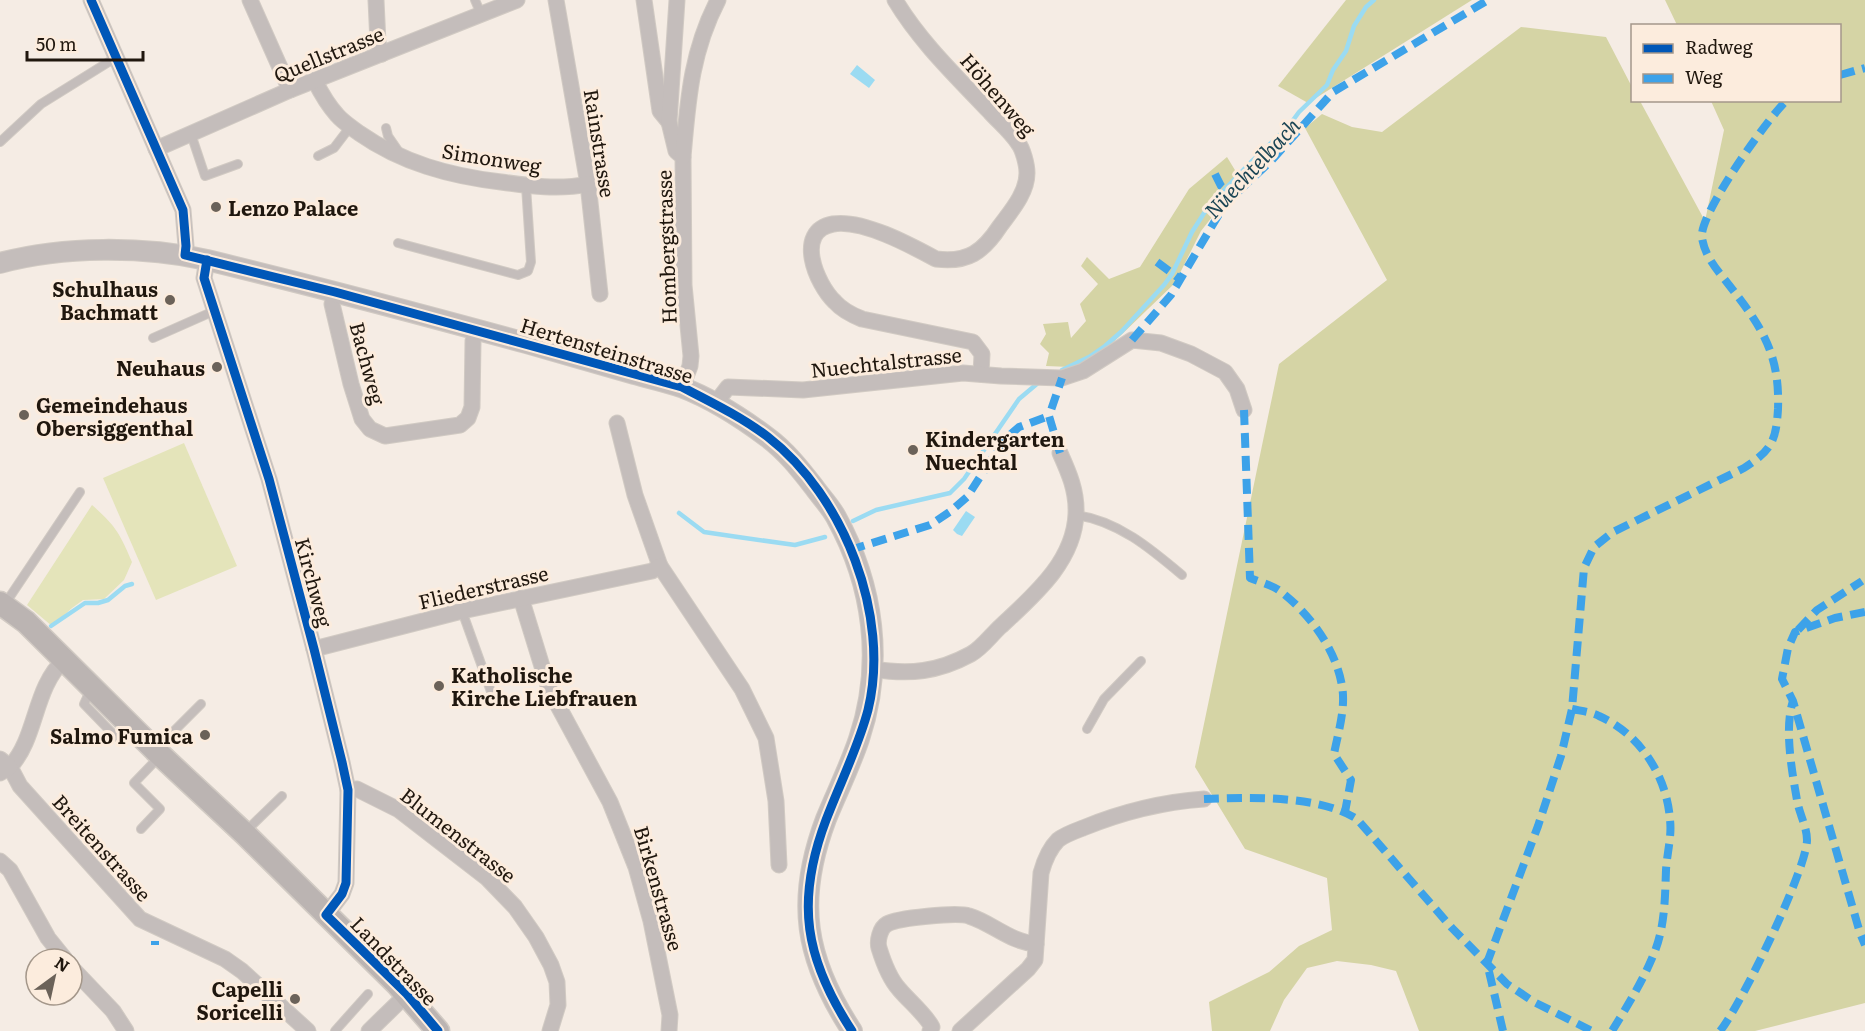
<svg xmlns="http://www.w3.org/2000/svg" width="1865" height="1031" viewBox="0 0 1865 1031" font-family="Literata,serif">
<rect width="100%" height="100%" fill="#f5ece4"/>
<g fill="#e4e4ba">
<path d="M184,443L237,566L156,600L103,478Z"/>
<path d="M92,505C116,526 120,534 132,562L124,580L104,599L83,600L72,608L52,626L27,605Z"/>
</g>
<g fill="#d5d4a5">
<path d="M1346,0H1472L1308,103L1278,86Z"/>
<path d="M1665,0H1865V1003L1755,1031H1419L1396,971L1371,965L1337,961L1307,968L1284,1000L1270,1031H1212L1209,1002L1269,972L1299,946L1332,930L1327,878L1245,849L1195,767L1279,364L1387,280L1305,128L1322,114L1352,127L1382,132L1521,27L1606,37L1632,87V100L1640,101L1705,221L1724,130L1711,101L1840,100V26L1677,25Z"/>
<path d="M1227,157L1241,180L1201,231L1175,283L1120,336L1097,356L1070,367L1046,366L1049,353L1040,344L1046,334L1043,324L1068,322L1071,338L1086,321L1080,304L1098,284L1081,266L1087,257L1109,279L1140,267L1189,189Z"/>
</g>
<g fill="#9bdbf2">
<path d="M857,65L875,80L869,88L850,74Z"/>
<path d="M966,511L975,517L962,536L957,534L953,530Z"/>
</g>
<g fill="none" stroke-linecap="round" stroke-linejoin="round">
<g stroke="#9bdbf2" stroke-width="4.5">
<path d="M1062,370L1089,357L1105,346L1122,331L1164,285L1172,274L1192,232L1208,207L1248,165L1288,127L1299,112L1327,85L1333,70L1346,51L1354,26L1366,7L1374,0"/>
<path d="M679,513L704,532L738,537L795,545L825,537"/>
<path d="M853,521L876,510L950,493L964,479L1019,399L1038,383"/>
<path d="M51,626L85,603H98L108,600L125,586L132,584"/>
</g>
<g stroke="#d1cac3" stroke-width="10">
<g id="service">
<path d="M475,0L481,14"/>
<path d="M386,128L388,136L399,152"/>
<path d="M191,134L205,176L238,164"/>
<path d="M0,142L41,104L115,58"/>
<path d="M318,156L334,148L350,127"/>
<path d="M398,243L518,275L528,271L531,262L526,186"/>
<path d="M153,338L214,311"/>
<path d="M1076,515C1118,521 1150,548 1182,575"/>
<path d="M5,604L80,492"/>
<path d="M462,611L494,700"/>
<path d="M90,691L84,704L116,737L133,733"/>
<path d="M1087,729L1104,699L1141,661"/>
<path d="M158,747L201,704"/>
<path d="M141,829L160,809L134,783L160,756"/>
<path d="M247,830L282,796"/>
<path d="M335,1031L368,994"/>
</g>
</g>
<g stroke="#d1cac3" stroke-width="17">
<g id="minor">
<path d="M91,0L183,210L186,246L185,255"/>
<path d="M250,0L290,90"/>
<path d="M376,0L378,43L382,54"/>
<path d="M556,0L588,184L600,294"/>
<path d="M644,0L660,111L669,122"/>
<path d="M677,0L669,122L676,151L683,157L684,285L691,356L690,366L682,387"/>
<path d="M895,0C920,42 957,77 990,112C999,122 1011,132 1018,143C1023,149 1027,165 1027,173C1027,193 1011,211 1000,226C983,252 968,263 936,259C910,245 862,219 833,224C794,231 816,284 835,302C842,310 852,315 862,319L973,342L982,354L981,374"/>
<path d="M315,81C321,93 328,105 337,115C343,122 351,127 359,133C402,163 450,176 501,182C530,186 559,190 588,184"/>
<path d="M156,149L290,90L517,0"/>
<path d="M683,157C688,100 691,52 718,0"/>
<path d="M207,260L204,278L269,479L314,649L342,762L348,790L346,883L342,894L326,915"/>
<path d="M335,292L332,304L351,384L362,419L370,429L385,436L460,425L468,418L472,407L473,341L476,329"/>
<path d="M715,404L728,387L803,390L963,373L1001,376L1062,378L1083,371L1132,340L1161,343L1191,354L1225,372L1237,389L1244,410"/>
<path d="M617,423L635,495L660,566"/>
<path d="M521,598L549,689L610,802L636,867L651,921L670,1015L669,1031"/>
<path d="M314,649L462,611L652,571L660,566L742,689L766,738L776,801L779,865"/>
<path d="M65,659C33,688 38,736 10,767L20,786L140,919L225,959L242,971L308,1031"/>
<path d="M873,669C910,675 938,672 971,654C982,648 992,634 1001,626C1033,596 1074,562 1076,514C1077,491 1069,473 1060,453"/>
<path d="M0,759L10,767L0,773"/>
<path d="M348,790L357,789L399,810L487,878L515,907L536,937L551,965L557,982L558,1005L550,1031"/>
<path d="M0,861L10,870L48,938L65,959"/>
<path d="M72,968L113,1011L126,1031"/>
<path d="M369,1031L407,994"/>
<path d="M930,1031L932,1027C926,1015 908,1000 899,989C890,979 883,961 879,948C877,941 880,928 887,924C897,918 957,912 969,916C992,923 1010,942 1036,944"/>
<path d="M960,1031L1028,969L1035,960L1041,873C1044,862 1050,848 1058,840C1064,835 1075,831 1083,828C1122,812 1162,802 1204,799"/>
</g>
</g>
<g stroke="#d1cac3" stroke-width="22">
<path id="tertiary" d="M0,263C63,246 143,246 207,260C314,286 420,314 526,343C562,353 598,364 634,374C649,378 666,382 681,387C710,398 743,419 767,437C786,451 800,469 814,487C821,497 830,506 836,517C874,586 884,664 859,739C850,766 837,792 826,819C795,901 805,959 852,1031"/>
</g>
<g stroke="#d1cac3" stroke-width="25">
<path id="secondary" d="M0,603L26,622L155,750L244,833L397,984L438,1031"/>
</g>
<use href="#service" stroke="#c4bdbb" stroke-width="8"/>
<use href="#minor" stroke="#c4bdbb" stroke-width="15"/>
<use href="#tertiary" stroke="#c4bdbb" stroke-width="20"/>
<use href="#secondary" stroke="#bbb4b2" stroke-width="22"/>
<g stroke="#3da2e9" stroke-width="8" stroke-dasharray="15 8" stroke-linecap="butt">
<path d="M1840,75L1865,68"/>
<path d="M1215,174L1221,186L1233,197"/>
<path d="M1157,262L1180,279"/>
<path d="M1132,340L1171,295L1225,204L1272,160L1333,92L1488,0"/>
<path d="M1244,410L1250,578C1260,582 1272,585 1280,591C1309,613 1336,649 1342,686C1346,708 1338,733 1334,754L1351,780L1345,812"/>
<path d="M1060,453L1049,416L1062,378"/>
<path d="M850,550L930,525L951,511L967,497L1004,440L1019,427L1049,416"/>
<path d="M1865,612L1835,618L1795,632L1788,648L1782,679L1793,701L1860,933L1865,945"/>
<path d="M1798,630L1817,610L1862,581"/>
<path d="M1572,709C1581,711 1591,712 1599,716C1640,734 1667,776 1670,820C1672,836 1667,853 1666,870C1665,897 1665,925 1655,951C1644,979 1628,1005 1612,1031"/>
<path d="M1204,799C1249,797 1319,795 1357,819L1452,928L1507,984L1534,1002L1592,1031"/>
<path d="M155,945V941"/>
<path d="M1503,1031L1487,963L1538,826L1561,756L1572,709L1584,568L1594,547L1613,532L1744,468C1772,450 1776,441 1778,409C1780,354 1762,327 1729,285C1718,271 1705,257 1702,238C1698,215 1768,118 1787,100"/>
<path d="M1720,1031C1740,1007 1807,869 1807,840C1807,827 1799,813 1797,800C1792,772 1784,728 1793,701"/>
</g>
<g stroke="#fcecdd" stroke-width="13">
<g id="cycleway">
<path d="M91,0L183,210L186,246L185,255L335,292L682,387C711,402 742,417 768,437C844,496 891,616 868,710C858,748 840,783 826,820C795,902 805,959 852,1031"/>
<path d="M207,260L204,278L269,479L314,649L342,762L348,790L346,883L342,894L326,915L407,994L438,1031"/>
</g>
</g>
<use href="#cycleway" stroke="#0057b8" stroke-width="9"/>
</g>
<g fill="#6b6259" stroke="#fcecdd" stroke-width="2">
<circle cx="216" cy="207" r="6"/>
<circle cx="170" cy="300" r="6"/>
<circle cx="217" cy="367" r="6"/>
<circle cx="24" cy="415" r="6"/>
<circle cx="913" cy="450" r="6"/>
<circle cx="439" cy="686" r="6"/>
<circle cx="205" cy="735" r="6"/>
<circle cx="295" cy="999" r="6"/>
</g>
<g text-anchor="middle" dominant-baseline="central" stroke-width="6" stroke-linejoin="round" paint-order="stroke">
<g font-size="20" fill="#20170e" stroke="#fcecdd">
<text transform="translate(328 53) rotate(-22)">Quellstrasse</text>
<text transform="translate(999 94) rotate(49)">Höhenweg</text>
<text transform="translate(601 143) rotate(81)">Rainstrasse</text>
<text transform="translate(492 157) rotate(9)">Simonweg</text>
<text transform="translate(665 247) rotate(-92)">Hombergstrasse</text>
<text transform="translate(607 349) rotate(17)">Hertensteinstrasse</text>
<text transform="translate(886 361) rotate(-6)">Nuechtalstrasse</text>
<text transform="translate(369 363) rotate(75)">Bachweg</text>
<text transform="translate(315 582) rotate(75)">Kirchweg</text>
<text transform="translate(483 586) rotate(-13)">Fliederstrasse</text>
<text transform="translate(459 834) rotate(38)">Blumenstrasse</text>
<text transform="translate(103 847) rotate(48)">Breitenstrasse</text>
<text transform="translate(660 888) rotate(74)">Birkenstrasse</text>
<text transform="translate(395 960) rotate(46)">Landstrasse</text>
</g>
<g font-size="20" font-weight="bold" fill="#20170e" stroke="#fcecdd" text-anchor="start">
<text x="228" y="207">Lenzo Palace</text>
<text x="158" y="288" text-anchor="end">Schulhaus<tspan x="158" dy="23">Bachmatt</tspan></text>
<text x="205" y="367" text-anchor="end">Neuhaus</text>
<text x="36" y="404">Gemeindehaus<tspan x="36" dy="23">Obersiggenthal</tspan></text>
<text x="925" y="438">Kindergarten<tspan x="925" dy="23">Nuechtal</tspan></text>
<text x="451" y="674">Katholische<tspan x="451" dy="23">Kirche Liebfrauen</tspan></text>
<text x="193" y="735" text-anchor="end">Salmo Fumica</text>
<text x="283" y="988" text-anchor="end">Capelli<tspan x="283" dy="23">Soricelli</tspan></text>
</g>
<g font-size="21" font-style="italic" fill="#1c4655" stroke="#fcecdd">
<text transform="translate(1251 167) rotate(-47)">Nüechtelbach</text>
</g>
</g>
<rect x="1631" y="24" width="210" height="78" fill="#fcecdd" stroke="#a4978a" stroke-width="1.5"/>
<rect x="1643" y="44" width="30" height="9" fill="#0057b8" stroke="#a4978a" stroke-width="1.5"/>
<text x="1685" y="54" font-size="18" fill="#20170e">Radweg</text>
<rect x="1643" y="74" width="30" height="9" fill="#3da2e9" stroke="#a4978a" stroke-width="1.5"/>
<text x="1685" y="84" font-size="18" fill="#20170e">Weg</text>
<g transform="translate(54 977) rotate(33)"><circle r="28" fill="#fcecdd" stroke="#a4978a" stroke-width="1.5"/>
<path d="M0-4.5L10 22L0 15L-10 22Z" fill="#6b6259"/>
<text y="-9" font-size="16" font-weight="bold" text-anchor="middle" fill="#20170e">N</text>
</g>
<path d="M27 51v9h116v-9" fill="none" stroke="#20170e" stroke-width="3"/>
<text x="36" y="51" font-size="18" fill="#20170e" stroke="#fcecdd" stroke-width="4.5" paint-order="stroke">50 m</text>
</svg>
